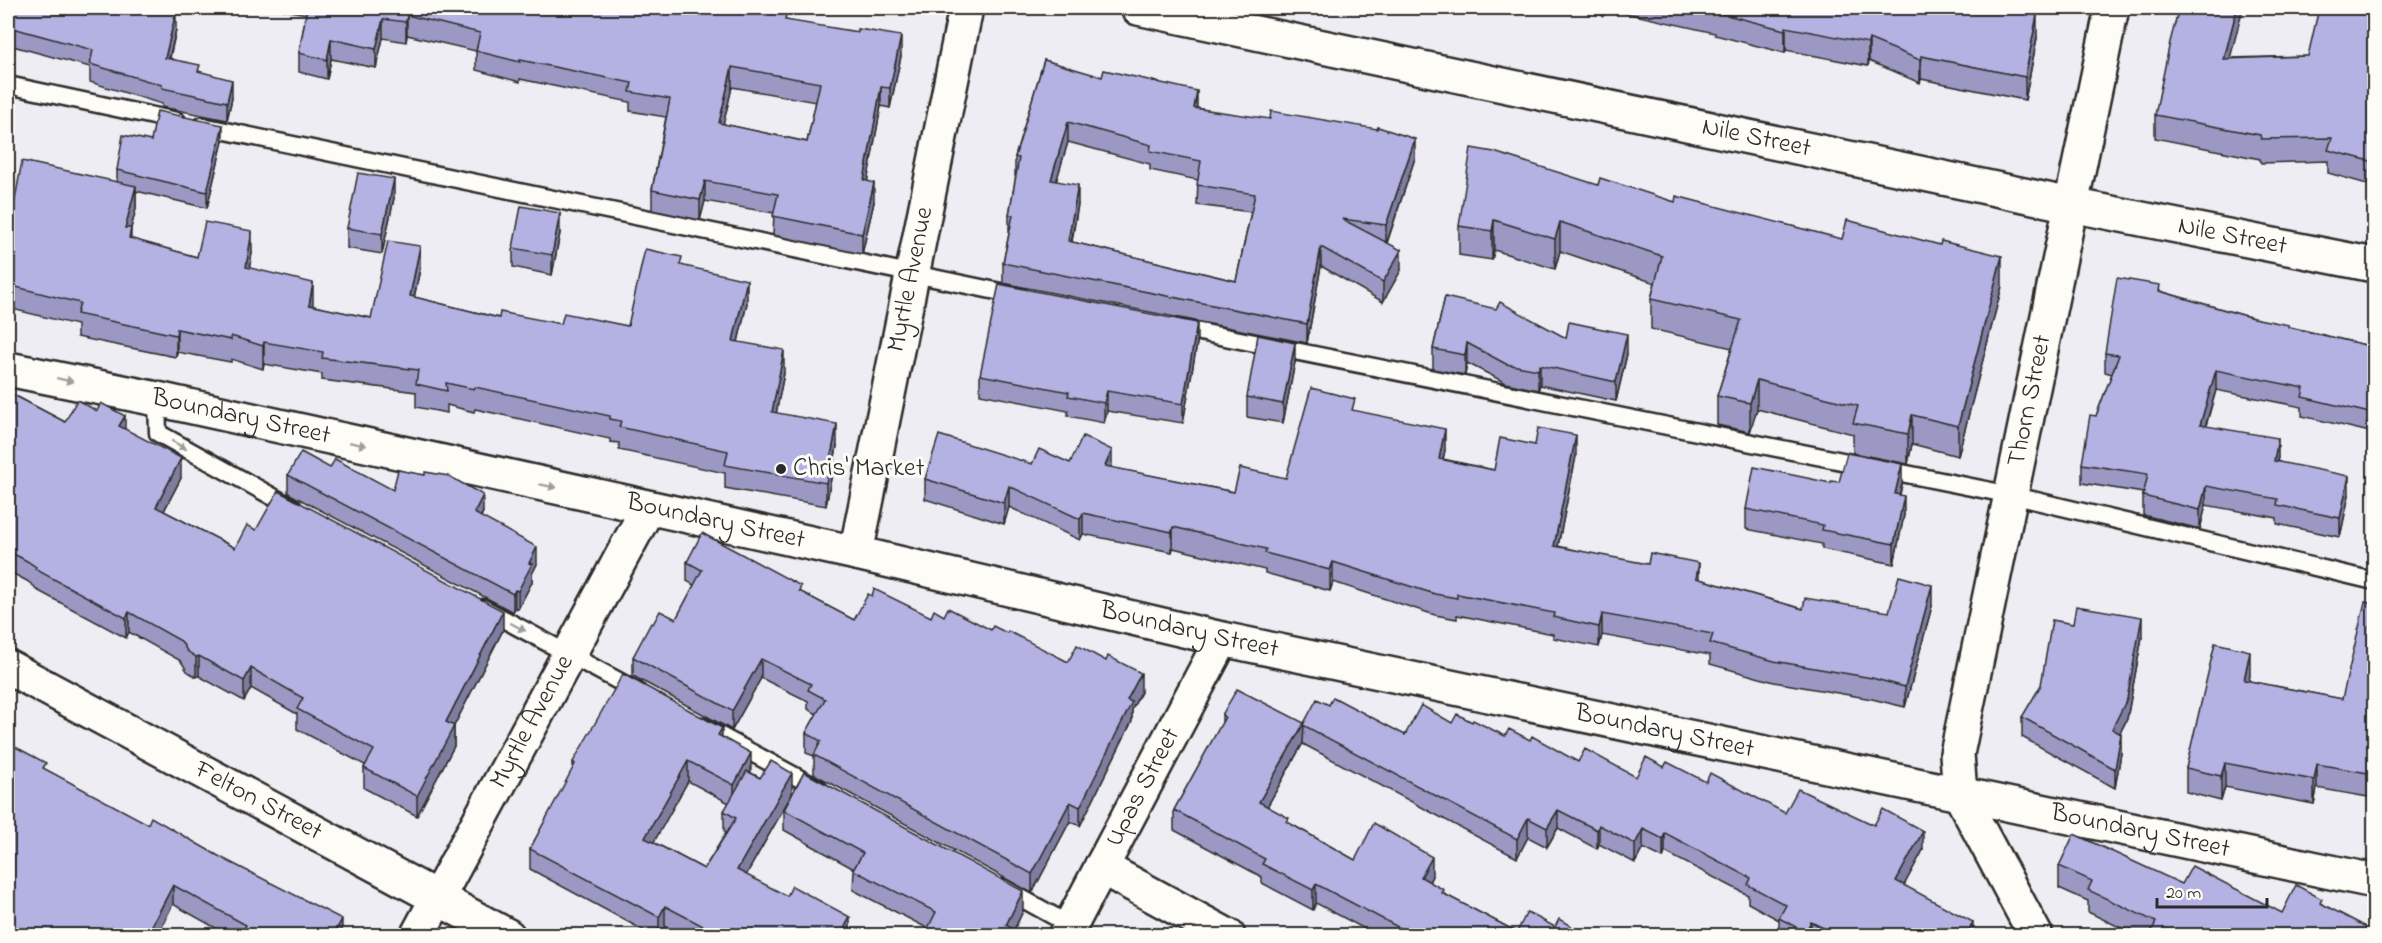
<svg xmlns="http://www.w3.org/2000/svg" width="2382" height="943" viewBox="0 0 2382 943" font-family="'Indie Flower',sans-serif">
<rect width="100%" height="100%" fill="#eeedf3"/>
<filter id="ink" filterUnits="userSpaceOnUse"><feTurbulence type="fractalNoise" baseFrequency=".0167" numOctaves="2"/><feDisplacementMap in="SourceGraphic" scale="12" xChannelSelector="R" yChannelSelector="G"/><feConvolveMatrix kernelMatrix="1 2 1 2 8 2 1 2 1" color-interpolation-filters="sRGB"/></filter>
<g filter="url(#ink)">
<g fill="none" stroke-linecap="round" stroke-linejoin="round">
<g stroke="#2b2b2b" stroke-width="21">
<g id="service">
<path d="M8,85L177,121"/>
<path d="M202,126L1020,296"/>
<path d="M1175,327L2011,495L2374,581"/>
<path d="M157,399L158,433L293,508"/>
<path d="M483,608L637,691"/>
<path d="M702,726L819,789"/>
<path d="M1003,888L1070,925"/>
</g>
</g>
<g stroke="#2b2b2b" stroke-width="38">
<g id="minor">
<path d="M2071,205L2112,8"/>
<path id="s1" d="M856,553L966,8"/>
<path id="s2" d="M8,667L508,936"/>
<path d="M1101,867L1228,936"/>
<path id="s3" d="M417,936L648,508"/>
</g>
</g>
<g stroke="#2b2b2b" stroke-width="38">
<g id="tertiary">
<path id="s4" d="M1138,8L2071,205L2374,265"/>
<path id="s5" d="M8,369L157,399L856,553L1222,639L2374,881"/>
<path id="s6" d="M1065,936L1222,639"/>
<path id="s7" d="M2036,936L1960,794L1957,754L2071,205"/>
</g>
</g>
<use href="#service" stroke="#fdfcf7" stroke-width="16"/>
<use href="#minor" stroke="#fdfcf7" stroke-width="33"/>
<use href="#tertiary" stroke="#fdfcf7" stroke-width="33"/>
</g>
<g fill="#9b99c3" stroke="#2b2b2b" stroke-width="1.5" fill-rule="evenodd">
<path d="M8,8L176,30L170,58L200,72L232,98L227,120L162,107V104L90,82V67L9,45L8,53Z"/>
<path d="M275,8H632L647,11L786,20L901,56L890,108L881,106L867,181L874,202L862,254L773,235L774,213L705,201L700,220L652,210V190L666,117L630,111V102L520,79V82L476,70V51L407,35L406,42L383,38L376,68L331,59L327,79L299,72V53L306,14ZM732,87L816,102L807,142L723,124Z"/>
<path d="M1590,8H2034L2033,14L2037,38L2025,100L1921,79L1920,83L1869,61L1868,66L1786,50L1785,53L1715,35V33L1608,9L1603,16Z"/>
<path d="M2374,8V186L2328,173V161L2261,163L2260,159L2155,138V115L2230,58L2308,56Z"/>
<path d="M1044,60L1197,108L1415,158L1387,243L1401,270L1383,302L1321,266L1307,343L1003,283V263L1009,234V215L1016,176H1015V157ZM1068,142L1150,164V170L1198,180L1197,205L1251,212L1236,281L1072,242L1078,204L1056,181Z"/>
<path d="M151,141H223L207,208L136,191V209L131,228V239L197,257L252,253L249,268L313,306L371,318L420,269L414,297L499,318L561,324L628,326L682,265L747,303L738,342L784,373L776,413L837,446L826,506L725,488V473L619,450V443L610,442V439L475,409L474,412L447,405V413L416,407V392L322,380V374L264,364L263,369L231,359V362L177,352L176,357L111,344L77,337V325L8,308V204L14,205L117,182V170Z"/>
<path d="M1598,185L1675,202L2002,286L1958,456L1912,444L1908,464L1853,453V434L1757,409L1750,432L1717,425V396L1732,348L1651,329V299L1655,283L1560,251L1555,269L1494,250L1492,260L1459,255V226Z"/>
<path d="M394,198L382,254L347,248V228Z"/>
<path d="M560,233L552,275L513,267V248Z"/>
<path d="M2160,291L2253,318L2374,347V433L2302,416V407L2216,390L2206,426L2278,457L2277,461L2349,495L2340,537L2277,524V518L2206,505L2200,529L2143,515V493L2082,483V464L2096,416L2112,374L2105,372V353Z"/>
<path d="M1445,297L1566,338L1627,354L1616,401L1540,385L1538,390L1506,383L1467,363L1465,375L1433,369V349Z"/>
<path d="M1197,343L1183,423L1107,411L1104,423L1068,416V411L980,394V375Z"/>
<path d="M1295,362L1283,423L1247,417V397Z"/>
<path d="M8,392L65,422L125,430L181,478L164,511L235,548L256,530L503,630L454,726V746L417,816L364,788V768L365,765L297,729V714L251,688L244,701L199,676L196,677L187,671L181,661L129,632L126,638L35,589V587L27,581L8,571Z"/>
<path d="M1355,411L1445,450L1443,459L1494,470L1576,456L1558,546L1699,579L1803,609L1889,612L1932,606L1905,707L1872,699L1774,682L1710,664V655L1602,635L1599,647L1553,638V634L1457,615V619L1435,615L1333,582L1330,591L1265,573V570L1173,548L1172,552L1083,534L1080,540L1009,507L1004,524L925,499V479L1032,464L1070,463L1112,468L1234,492L1286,478Z"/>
<path d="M330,468L393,490L483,512L481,517L537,564L532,574V582L518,609L515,608L513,612L288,493V475Z"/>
<path d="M1839,482L1902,484L1900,495L1904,515L1894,564L1822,549V544L1746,529V509L1831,483Z"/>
<path d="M687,562L801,592L854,620L872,596L931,617L944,616L991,630L1007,633L1068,662L1141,692L1132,709V721L1080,826L1070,821L1032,893L814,774V756L806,753V733L817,714L808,709V701L761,678L732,730L633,676V657L653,624L676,619L694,585L687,581Z"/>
<path d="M2374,604V798L2317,788L2314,804L2225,787L2221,801L2186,792V768L2250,675L2249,681L2342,699Z"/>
<path d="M2142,637L2127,719L2120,733L2121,753L2115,788L2022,737V717Z"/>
<path d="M1329,705L1405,735L1452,723L1472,722L1505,736L1530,740L1578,762L1636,777L1664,767L1785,813L1923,850L1904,885L1973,936H1779V920L1748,903V895L1665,852L1663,858L1643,848L1635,863L1599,844L1597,849L1558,828L1547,847L1528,837L1517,858L1303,744V743L1267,807L1289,823L1355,860L1432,876L1429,882L1444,894L1517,932L1555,927L1588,936H1378L1316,903L1313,910L1262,883V877L1174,830V810L1222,723V715L1304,723Z"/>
<path d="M722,737L751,773L792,794L746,875L850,936H683L665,926L660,936H654L530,869V849L573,769V762ZM688,781L729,803L724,811V831L726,833L704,869L653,842Z"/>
<path d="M8,743L46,770L342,936H230L173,904L8,936Z"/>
<path d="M784,810L1023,911L1011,936L927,928L853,890L854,869L784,830Z"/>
<path d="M2059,866L2182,884L2282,913L2322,904L2374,936H2138L2088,912V901L2059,888Z"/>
</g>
<g fill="#7e7d9f" stroke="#2b2b2b" stroke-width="1.5">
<path d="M1603,8H1608V9L1603,16Z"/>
<path d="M2030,8H2034L2029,36V14Z"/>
<path d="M2237,8H2243L2224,82V59Z"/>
<path d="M176,12V30L165,76V58Z"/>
<path d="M407,15V35L406,42V22Z"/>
<path d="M2037,15V38L2025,100V77Z"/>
<path d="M383,19V38L376,68V49Z"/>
<path d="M9,27V45L8,53V35Z"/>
<path d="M1786,27V50L1785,53V30Z"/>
<path d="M901,36V56L890,108V88Z"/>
<path d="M331,39V59L327,79V60Z"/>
<path d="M1869,39V61L1868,66V43Z"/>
<path d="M1921,56V79L1920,83V60Z"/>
<path d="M732,67V87L719,143V123Z"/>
<path d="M232,80V98L227,120V102Z"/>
<path d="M881,87V106L864,200V180Z"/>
<path d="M1197,91V110L1194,108Z"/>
<path d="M1068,122V142L1051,199V180Z"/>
<path d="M223,125V141L207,208V192Z"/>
<path d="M1415,139V158L1386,245V225Z"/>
<path d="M394,179V198L382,254V234Z"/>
<path d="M705,181V201L700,220V200Z"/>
<path d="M874,183V202L862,254V234Z"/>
<path d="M1078,185V204L1068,260V241Z"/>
<path d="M136,186V209L125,251V228Z"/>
<path d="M560,213V233L552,275V255Z"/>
<path d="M1494,220V250L1492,260V231Z"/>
<path d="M1560,222V251L1555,269V239Z"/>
<path d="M252,231V253L246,289V267Z"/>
<path d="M420,246V269L410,318V296Z"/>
<path d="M1321,247V266L1307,343V324Z"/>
<path d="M1401,250V270L1383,302V282Z"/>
<path d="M2002,256V286L1958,456V426Z"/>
<path d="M747,280V303L733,363V341Z"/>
<path d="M313,283V305L309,328V305Z"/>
<path d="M1197,323V343L1183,423V404Z"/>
<path d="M177,329V352L176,357V335Z"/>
<path d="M1627,334V354L1616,401V382Z"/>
<path d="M264,342V364L263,369V346Z"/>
<path d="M1295,343V362L1283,423V404Z"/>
<path d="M1467,343V363L1465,375V355Z"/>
<path d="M784,350V373L772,435V412Z"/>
<path d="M1540,365V385L1538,390V370Z"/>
<path d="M2216,370V390L2200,444V425Z"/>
<path d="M1757,380V409L1750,432V403Z"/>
<path d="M1107,391V411L1104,423V403Z"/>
<path d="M1912,415V444L1908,464V434Z"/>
<path d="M125,416V436L119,426Z"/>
<path d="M837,424V446L826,506V483Z"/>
<path d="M1445,429V450L1439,479V459Z"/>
<path d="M1576,435V456L1554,566V546Z"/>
<path d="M2278,438V457L2274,480V461Z"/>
<path d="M1112,450V471L1105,466Z"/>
<path d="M181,458V478L156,526V507Z"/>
<path d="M1902,464V484L1895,513V494Z"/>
<path d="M2349,476V495L2340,537V518Z"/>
<path d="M1009,486V507L1004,524V503Z"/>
<path d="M2206,486V505L2200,529V510Z"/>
<path d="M483,495V512L474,530V513Z"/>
<path d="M1904,496V515L1894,564V544Z"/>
<path d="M1083,513V534L1080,540V519Z"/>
<path d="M1173,527V548L1172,552V532Z"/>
<path d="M537,547V564L532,574V582L518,609V591L529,563Z"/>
<path d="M1333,562V582L1330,591V570Z"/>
<path d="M1699,563V584L1696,578Z"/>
<path d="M1932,585V606L1905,707V687Z"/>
<path d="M515,590V608L513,612V594Z"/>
<path d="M503,611V630L454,726V746L417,816V796L446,722Z"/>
<path d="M129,612V632L126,638V618Z"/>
<path d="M1602,614V635L1599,647V627Z"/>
<path d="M2142,617V637L2127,719L2112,748V729Z"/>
<path d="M2250,651V675L2244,704V680Z"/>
<path d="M199,656V676L196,677V657Z"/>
<path d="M761,659V678L732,730V711Z"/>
<path d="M251,668V688L244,701V681Z"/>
<path d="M1141,673V692L1132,709V721L1080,826V807L1127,700Z"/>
<path d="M1304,723L1303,743L1259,821V802Z"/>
<path d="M722,728V748L718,735Z"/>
<path d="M2121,734V753L2115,788V769Z"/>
<path d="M751,753V773L734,806V785Z"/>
<path d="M688,761V781L645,858V838Z"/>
<path d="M2225,763V787L2221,801V776Z"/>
<path d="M2317,764V788L2314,804V780Z"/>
<path d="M792,773V794L737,891V870Z"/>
<path d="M1070,802V821L1032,893V874Z"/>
<path d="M1558,810V828L1547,847V828Z"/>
<path d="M1528,818V837L1517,858V839Z"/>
<path d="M1599,825V844L1597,849V830Z"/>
<path d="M1643,829V848L1635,863V844Z"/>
<path d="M1923,831V850L1896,900V881Z"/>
<path d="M1665,833V852L1663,858V839Z"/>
<path d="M1432,857V876L1421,897V877Z"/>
<path d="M1316,884V903L1313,910V890Z"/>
<path d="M173,885V904L157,936H147Z"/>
<path d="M1023,891V911L1011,936H1006V925Z"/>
<path d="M665,906V926L660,936H659V917Z"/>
<path d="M850,917V936H840Z"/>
<path d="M342,919V936H333Z"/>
<path d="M1811,922V936H1805V932Z"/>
<path d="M1973,922V936H1966Z"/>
</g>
<g fill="#b4b2e3" stroke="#2b2b2b" stroke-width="1.5" fill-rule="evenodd">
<path d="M8,8H155L176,12L165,58L200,65L198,71L232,80L227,102L162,88V85L90,64L93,50L9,27L8,35Z"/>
<path d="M307,8H632L647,11L648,8H666L687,13L688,8H738L748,10L749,8H760L786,14L785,20L858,32V29L901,36L890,88L881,87L864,180L874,183L862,234L773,216L778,194L705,181L700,200L652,190L670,99L630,92L632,83L520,60V62L476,51L480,33L407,15L406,22L383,19L376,49L331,39L327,60L299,53ZM732,67L820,83L807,142L719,123Z"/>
<path d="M1705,8H2030L2029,14L2037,15L2025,77L1921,56L1920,60L1869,39L1868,43L1786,27L1785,30L1715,12L1716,10Z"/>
<path d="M2179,8H2237L2224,59L2308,56L2319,8H2374V162L2328,150L2332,138L2261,139L2260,135L2155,115L2170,42Z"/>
<path d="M1044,60L1102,77L1104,70L1197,91L1194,108L1270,119L1271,111L1377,129L1378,127L1415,139L1386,225L1342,219L1401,250L1383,282L1321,247L1307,324L1003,263L1013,215H1009L1019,158L1015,157ZM1068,122L1151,145L1150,151L1201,161L1197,185L1255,194L1236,281L1068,241L1078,185L1051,180Z"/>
<path d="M157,111L223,125L207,192L117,170L123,135L151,141Z"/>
<path d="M1471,148L1494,152L1598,185L1600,178L1675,202L1676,196L1842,239L1847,220L1940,245L1941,241L2002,256L1958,426L1912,415L1908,434L1853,423L1858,406L1757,380L1750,403L1717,396L1741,320L1651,299L1662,256L1560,222L1555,239L1494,220L1492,231L1459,226Z"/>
<path d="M22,161L136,186L125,228H131L129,238L197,257L205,222L252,231L246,267L313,283L309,305L371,318L388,241L420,246L410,296L499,318L500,312L561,324L564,313L628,326L645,249L682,257L680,265L747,280L733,341L784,350L772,412L837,424L826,483L725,465L728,451L619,427L621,421L610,419V416L475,387L474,389L446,383L447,391L416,384L418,370L322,358L323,352L264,342L263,346L231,336V340L177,329L176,335L77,314L80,303L8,285V204L14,205Z"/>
<path d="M358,173L394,179L382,234L347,228Z"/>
<path d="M521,206L560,213L552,255L513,248Z"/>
<path d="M2117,278L2160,285L2159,291L2253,318L2289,325L2288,327L2374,347V414L2302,397L2304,388L2216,370L2200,425L2278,438L2274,461L2349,476L2340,518L2277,505L2278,499L2206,486L2200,510L2143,496L2148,474L2082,464L2090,415L2096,416L2119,355L2105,353Z"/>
<path d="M999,284L1197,323L1183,404L1107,391L1104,403L1068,396L1069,392L980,375Z"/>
<path d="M1445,297L1496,309L1500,302L1566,338L1569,322L1627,334L1616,382L1540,365L1538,370L1506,364L1467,343L1465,355L1433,349Z"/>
<path d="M1258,335L1295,343L1283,404L1247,397Z"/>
<path d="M1311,388L1355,399L1352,410L1445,429L1439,459L1494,470L1500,438L1535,445L1538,428L1576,435L1554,546L1648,564L1650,553L1699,563L1696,578L1803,609L1805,598L1889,612L1899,576L1932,585L1905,687L1872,678L1774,661L1710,643L1713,634L1602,614L1599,627L1553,617L1554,613L1457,594V598L1435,594L1333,562L1330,570L1265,553L1266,549L1173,527L1172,532L1083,513L1080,519L1009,486L1004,503L925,479L939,435L1032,464L1039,449L1070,463L1083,436L1112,450L1105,466L1234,492L1240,468L1286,478Z"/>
<path d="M8,392L65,422L77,400L97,411L101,403L125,416L119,426L181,458L156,507L235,548L247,525L256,530L278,491L503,611L446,722L454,726L417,796L364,768L374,750L297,709L303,698L251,668L244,681L199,656L196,657L187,651L181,641L129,612L126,618L35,569L36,567L27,561L8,551Z"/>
<path d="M301,452L330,468L335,459L393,490L398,470L425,475V472L449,476L483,495L474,513L537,547L529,563L532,564L518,591L515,590L513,594L288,475Z"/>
<path d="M1847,453L1902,464L1895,494L1904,496L1894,544L1822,530L1823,525L1746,509L1754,467L1831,483V481L1839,482Z"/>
<path d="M702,533L801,586L799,591L854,620L868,594L872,596L874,589L931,617L934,610L944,616L948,608L991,630L993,626L1007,633L1008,631L1068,662L1077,645L1106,661L1108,656L1141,673L1127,700L1132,702L1080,807L1070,802L1032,874L814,755L821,741L806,733L825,699L808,690L811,684L761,659L732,711L633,657L651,623L653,624L660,611L676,619L702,570L687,562Z"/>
<path d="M2365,602L2374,604V774L2317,764L2314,780L2225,763L2221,776L2186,768L2215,643L2250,651L2244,680L2342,699Z"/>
<path d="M2076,606L2142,617L2127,699L2112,729L2121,734L2115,769L2022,717L2041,685L2052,620L2073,624Z"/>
<path d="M623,674L722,728L718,735L751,753L734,785L688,761L645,838L704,869L736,818L724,811L747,771L760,778L771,761L792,773L737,870L787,896L792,886L850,917L840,936H722L665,906L659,917L530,849L575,764L573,762Z"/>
<path d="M1237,689L1304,723L1259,802L1289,818L1287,822L1355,860L1374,823L1432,857L1421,877L1444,890L1442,893L1517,932L1527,912L1555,927L1559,919L1588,936H1415L1316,884L1313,890L1262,864L1265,859L1174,810L1225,717L1222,715Z"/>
<path d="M1333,697L1405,735L1421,705L1452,723L1457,714L1472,722L1473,720L1505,736L1509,729L1530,740L1532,736L1578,762L1585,749L1636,777L1646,757L1664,767L1667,762L1706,782L1710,773L1785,813L1798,789L1874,825L1883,809L1923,831L1896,881L1973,922L1966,936H1840L1811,922L1805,932L1779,918L1786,905L1748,885L1751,878L1665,833L1663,839L1643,829L1635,844L1599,825L1597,830L1558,810L1547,828L1528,818L1517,839L1303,725L1317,699L1329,705Z"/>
<path d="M8,743L46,763L43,768L148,824L151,817L222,858L342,919L333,936H240L246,925L173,885L147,935L148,936H8V904L11,898L8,896Z"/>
<path d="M804,772L1023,891L1006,925L1011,928L1007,936H924L936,912L853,870L863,853L784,810Z"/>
<path d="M2074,834L2182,884L2192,866L2282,913L2296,885L2322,899L2320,903L2374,931V936H2149L2156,922L2088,890L2092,881L2059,866Z"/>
</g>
<defs><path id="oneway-solid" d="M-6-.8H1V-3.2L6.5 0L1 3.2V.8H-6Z" transform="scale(1.5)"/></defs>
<g fill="#9e9e9b">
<use href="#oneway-solid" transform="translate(65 380) rotate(12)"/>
<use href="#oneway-solid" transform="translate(358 444) rotate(12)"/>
<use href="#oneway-solid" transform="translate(179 445) rotate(30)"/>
<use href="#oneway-solid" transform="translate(548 486) rotate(12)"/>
<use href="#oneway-solid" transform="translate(518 627) rotate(28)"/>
</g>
</g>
<circle fill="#2b2b2b" stroke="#fdfcf7" stroke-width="2" cx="781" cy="469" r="6"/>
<g text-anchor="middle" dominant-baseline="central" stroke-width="6" stroke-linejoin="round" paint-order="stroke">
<g font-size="26" fill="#2b2b2b" stroke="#fdfcf7">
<text stroke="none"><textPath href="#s4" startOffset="632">Nile Street</textPath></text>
<text stroke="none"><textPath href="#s4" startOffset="1118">Nile Street</textPath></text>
<text stroke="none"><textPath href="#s1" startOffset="279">Myrtle Avenue</textPath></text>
<text stroke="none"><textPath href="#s7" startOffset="562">Thorn Street</textPath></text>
<text stroke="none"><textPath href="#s5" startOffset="238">Boundary Street</textPath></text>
<text stroke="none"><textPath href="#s5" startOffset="724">Boundary Street</textPath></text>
<text stroke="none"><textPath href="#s5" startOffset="1210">Boundary Street</textPath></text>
<text stroke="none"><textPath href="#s3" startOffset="243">Myrtle Avenue</textPath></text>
<text stroke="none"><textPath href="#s5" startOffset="1696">Boundary Street</textPath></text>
<text stroke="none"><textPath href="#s6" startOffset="168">Upas Street</textPath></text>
<text stroke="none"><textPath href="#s2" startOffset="284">Felton Street</textPath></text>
<text stroke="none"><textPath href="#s5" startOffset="2182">Boundary Street</textPath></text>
</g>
<g font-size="26" fill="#2b2b2b" stroke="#fdfcf7" text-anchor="start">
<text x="793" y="469">Chris' Market</text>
</g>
</g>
<rect width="2382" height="943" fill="none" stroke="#fdfcf7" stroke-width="30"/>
<rect x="15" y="15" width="2352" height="913" fill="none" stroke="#2b2b2b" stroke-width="2" filter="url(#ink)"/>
<path d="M2157 898v9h110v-9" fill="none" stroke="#2b2b2b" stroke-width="3"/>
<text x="2166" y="898" font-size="18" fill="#2b2b2b" stroke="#fdfcf7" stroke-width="4.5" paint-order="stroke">20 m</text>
</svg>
